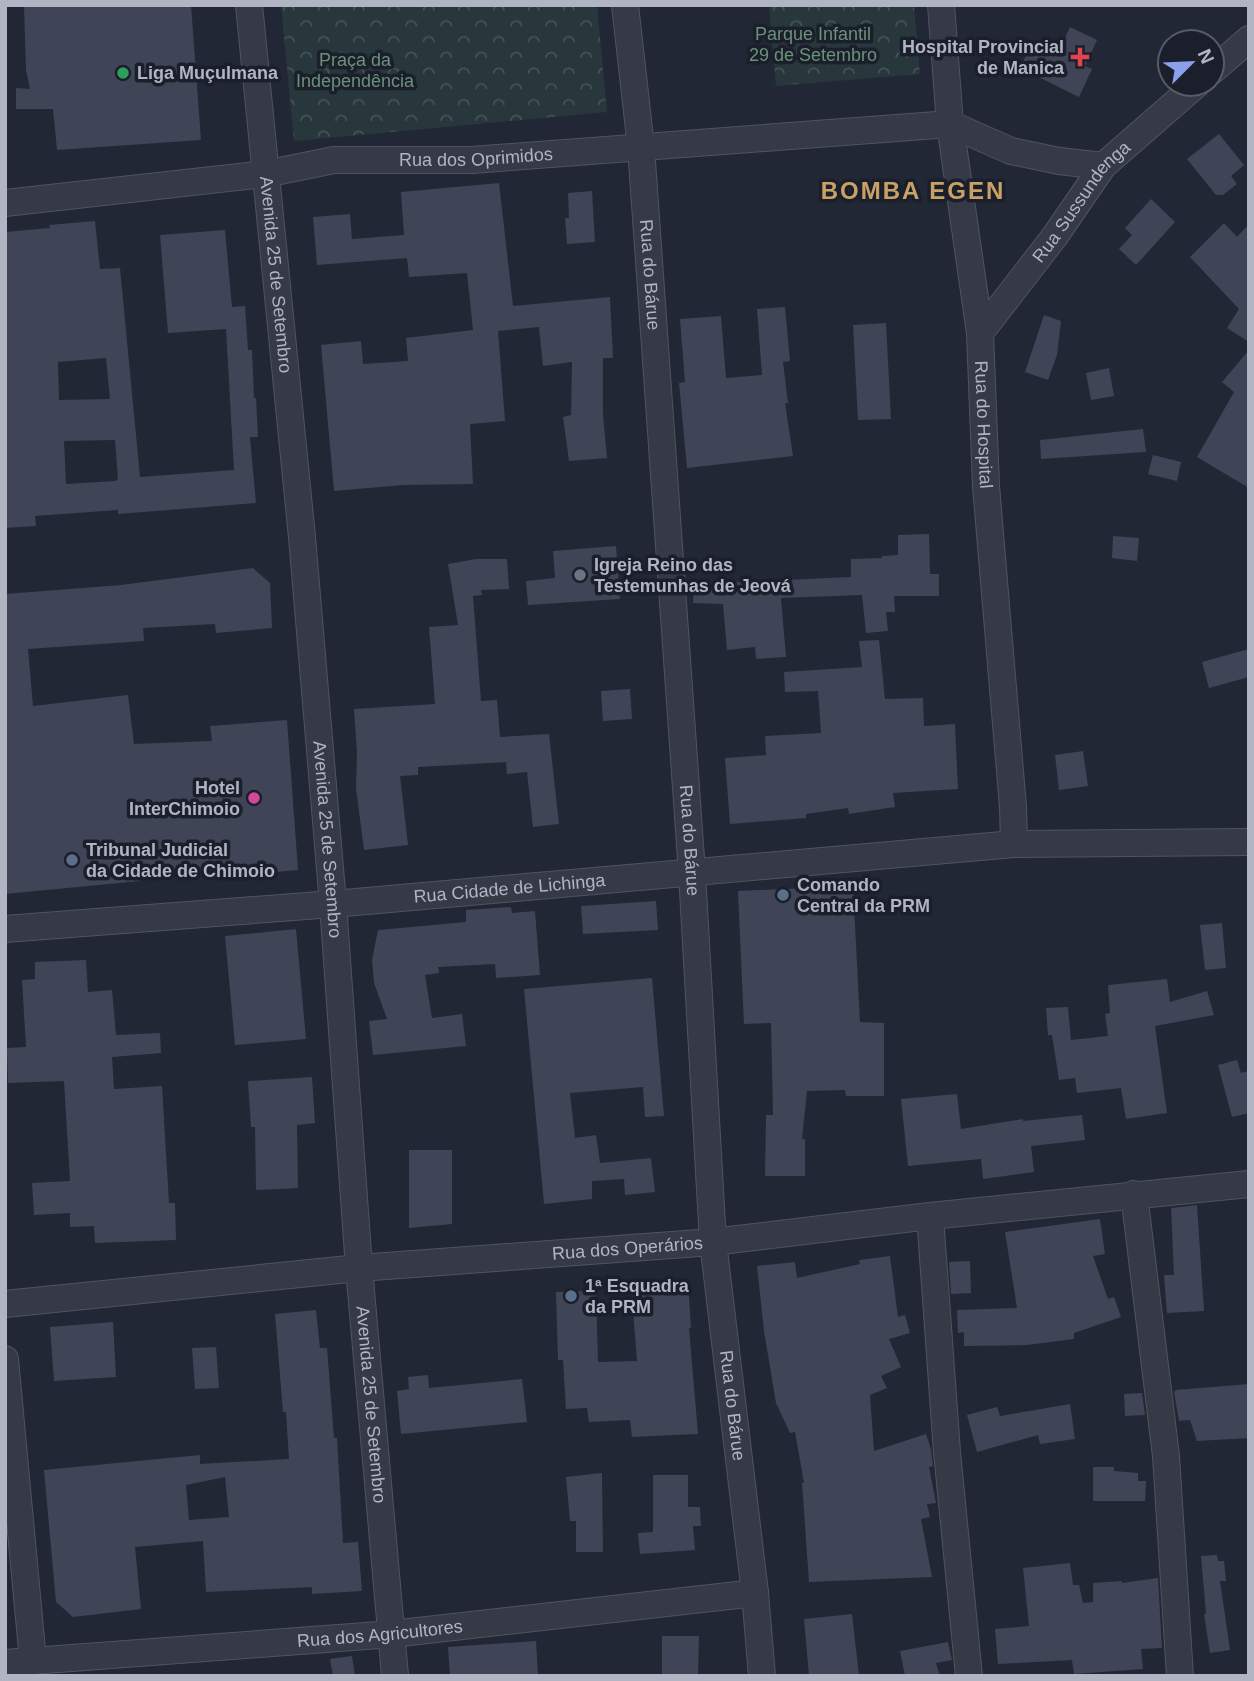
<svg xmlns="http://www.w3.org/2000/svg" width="1254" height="1681" viewBox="0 0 1254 1681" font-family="Arial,sans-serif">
<defs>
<pattern id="forest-crowns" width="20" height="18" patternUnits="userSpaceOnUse" patternTransform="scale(1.75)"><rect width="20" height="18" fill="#28373b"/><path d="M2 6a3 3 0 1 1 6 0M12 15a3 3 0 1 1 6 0" fill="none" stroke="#455256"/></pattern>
</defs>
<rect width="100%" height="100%" fill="#222735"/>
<g fill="url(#forest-crowns)">
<path d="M281,5H597L607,112L294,141Z"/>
<path d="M769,5H914L920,74L776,86Z"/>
</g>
<g fill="#3f4556" fill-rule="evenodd">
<path d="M24,5H191L201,140L57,150L53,109H16V88L30,89L26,70Z"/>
<path d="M1070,27L1097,40L1085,66L1092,69L1079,97L1020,68L1030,47L1040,52L1042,47L1057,55Z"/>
<path d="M1219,134L1244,165L1231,176L1237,184L1223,195H1216L1187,159Z"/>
<path d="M499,183L513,306L610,297L613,358H603V415L607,458L569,461L563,417L571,415L572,362L543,366L539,327L498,331L505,421L470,424L473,484L403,485L334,491L321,345L361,341L363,364L408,361L406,338L473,330L467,273L409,277L407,258L317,265L313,217L350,214L352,239L404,235L401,192Z"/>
<path d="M592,191L595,242L567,244L565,218H569L568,193Z"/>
<path d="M1151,199L1175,222L1136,265L1119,249L1132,235L1125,228Z"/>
<path d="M95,221L100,269L120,268L140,477L234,470L226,329L168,333L160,235L225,230L232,307L245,306L248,350H252L254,398H256L258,437H250L256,503L118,514V510L35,516L36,526L5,528V232L50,228L49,225ZM106,358L110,399L59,400L58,362ZM115,440L118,479L115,481L66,484L64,441Z"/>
<path d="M1224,223L1237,237L1249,224V342L1227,328L1239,309L1190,257Z"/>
<path d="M785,307L790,361L783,362L788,403H785L793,456L687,468L679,383L685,382L680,319L721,316L726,378L762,375L757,309Z"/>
<path d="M1044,315L1061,321L1057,355L1048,380L1025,372Z"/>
<path d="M886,323L891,419L858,420L853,325Z"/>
<path d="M1249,350V488L1197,457L1234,392L1222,382Z"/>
<path d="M1109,368L1114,396L1091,400L1086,373Z"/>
<path d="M1143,429L1146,452L1041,459L1040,440Z"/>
<path d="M1153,455L1181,462L1177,481L1148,474Z"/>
<path d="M929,534L930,574H939V596H894L895,612H886L888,631L866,633L862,595L781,598L786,657L756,659L755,647L727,650L723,604L693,603L694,584L851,577V559L882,558V556L898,555V535Z"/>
<path d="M1113,536L1139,538L1137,561L1112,558Z"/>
<path d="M616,546L620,599L528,605L526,581L555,578L553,551Z"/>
<path d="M476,559H507L509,589L481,590L482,595L473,596L481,701L497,700L500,737L549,734L559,824L533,827L527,772L507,774L506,762L418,767V775L400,776L408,845L364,850L356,788L357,752L354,709L435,704L429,627L458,625L448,564Z"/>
<path d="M253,568L270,583L272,628L216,633L215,624L143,628L144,641L28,649L33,706L128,695L134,744L212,741L210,726L287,720L298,870L222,877V874L140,877V881L5,894V594L121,585Z"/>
<path d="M879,640L885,699L923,698L924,726L955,724L958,789L893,793L895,807L849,814L848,808L806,814V818L730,824L725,758L766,755L765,736L821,733L818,691L785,692L784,672L862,667L859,641Z"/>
<path d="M1249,649V677L1209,688L1202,662Z"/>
<path d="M630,689L632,719L603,721L601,691Z"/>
<path d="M1083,751L1088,786L1059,790L1055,755Z"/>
<path d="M853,886L860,1022L884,1023V1096H846L845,1090L807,1091L802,1139H805V1176H765L766,1115H773L771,1023L744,1024L738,891Z"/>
<path d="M656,901L658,930L583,934L581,906Z"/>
<path d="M511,907L512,913L535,911L540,975L496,978L495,964L438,967L439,973L425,975L432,1018L462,1014L466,1046L373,1055L369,1021L387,1019L374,983L372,960L378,930L466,922V910Z"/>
<path d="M1222,923L1226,968L1205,970L1200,925Z"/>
<path d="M296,929L306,1039L235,1045L225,936Z"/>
<path d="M86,960L88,992L112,990L116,1035L160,1033L161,1053L112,1057L114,1089L162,1086L169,1203H175L176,1240L95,1243L94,1226L70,1227V1213L34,1215L32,1183L70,1181L64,1081L8,1083L7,1048L26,1047L22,980L35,979V962Z"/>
<path d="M652,978L664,1116L645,1117L643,1087L570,1093L575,1138L596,1135L600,1163L651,1158L655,1192L625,1195L624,1179L592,1181V1199L544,1204L524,989Z"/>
<path d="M1167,979L1170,1002L1207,991L1214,1015L1155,1026L1167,1113L1126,1119L1121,1088L1077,1093L1075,1078L1059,1080L1052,1035H1048L1046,1008L1068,1007L1071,1040L1108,1036L1105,1014L1110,1013L1108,985Z"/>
<path d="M1237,1060L1241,1073L1249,1071V1113L1232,1117L1218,1065Z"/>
<path d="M312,1077L315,1123L297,1125L298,1188L256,1190L255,1127H251L248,1081Z"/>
<path d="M957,1094L961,1129L1023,1119V1121L1082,1115L1085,1140L1031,1146L1034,1172L983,1179L981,1159L908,1166L901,1099Z"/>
<path d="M409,1150H452V1224L409,1228Z"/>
<path d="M1197,1205L1204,1311L1167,1313L1164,1275H1174L1171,1208Z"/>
<path d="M1100,1219L1105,1254L1093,1256L1108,1299L1114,1297L1121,1317L1074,1333V1339L1027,1345L964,1346V1332L958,1333L957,1310L1017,1308L1005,1232Z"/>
<path d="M890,1256L898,1317L905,1315L910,1333L889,1339L901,1367L881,1376L887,1388L870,1395L874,1451L926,1434L931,1449L933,1466L929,1467L936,1503L927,1504L930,1517L921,1519L932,1577L809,1582L802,1483H804L795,1432L790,1433L776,1403L764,1331L757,1266L795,1262L797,1278L860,1264L859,1260Z"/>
<path d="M970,1261L971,1293L951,1294L949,1262Z"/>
<path d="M688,1281L691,1328H689L698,1434L632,1437L630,1420L589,1422L587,1408L566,1409L563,1360H558L556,1292L596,1291L598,1362L637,1361L631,1284Z"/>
<path d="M316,1310L320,1348H327L334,1438H337L343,1543L358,1542L362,1591L312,1594V1587L206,1592L203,1541L135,1547L141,1609L73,1617L56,1602L44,1470L200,1455V1464L289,1459L286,1412H283L275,1314ZM225,1477L229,1517L189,1520L186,1485Z"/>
<path d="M113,1322L116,1377L54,1381L50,1327Z"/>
<path d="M216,1347L219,1388L195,1389L192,1348Z"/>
<path d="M428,1375L429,1388L522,1379L527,1422L401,1434L397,1391L409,1389L408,1377Z"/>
<path d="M1249,1384V1438L1197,1441L1190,1420L1179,1421L1174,1392L1176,1390Z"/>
<path d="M1142,1393L1145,1415L1125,1416L1124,1394Z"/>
<path d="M1070,1404L1075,1439L1040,1444L1038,1435L977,1452L967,1415L997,1407L1000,1416Z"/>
<path d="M1093,1467H1114V1471L1138,1473V1481H1146L1145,1501H1093Z"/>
<path d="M602,1473L603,1552H576V1521H570L566,1477Z"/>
<path d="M653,1475H688V1507H700L701,1526H693L695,1550L640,1554L638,1533L653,1532Z"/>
<path d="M1217,1555L1218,1561H1224L1226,1581H1220L1230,1650L1210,1653L1204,1614H1206L1201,1556Z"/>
<path d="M1070,1563L1073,1585H1079L1083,1603L1093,1602V1583L1122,1581V1583L1158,1578L1162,1648L1141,1649L1143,1669L1074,1674L1072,1660L998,1664L995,1629L1029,1626L1023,1568Z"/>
<path d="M852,1614L859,1676H809L804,1619Z"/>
<path d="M662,1636H699L698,1676H662Z"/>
<path d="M536,1641L538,1676H450L448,1647Z"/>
<path d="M948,1642L952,1660L936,1663L940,1676H905L900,1651Z"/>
<path d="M352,1656L355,1676H333L330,1659Z"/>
</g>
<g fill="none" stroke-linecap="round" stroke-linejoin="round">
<g stroke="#505461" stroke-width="28">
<g id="minor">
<path id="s1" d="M249,5L302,537L333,904L359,1268L395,1676"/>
<path id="s2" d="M625,5L641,147L692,873L713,1242L755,1593L762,1676"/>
<path id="s3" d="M941,5L950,124L980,333L986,486L1013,807L1014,844"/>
<path d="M1212,71L1249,39"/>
<path id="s4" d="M5,203L265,174L334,160H472L950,124L1011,151L1059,161L1103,166"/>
<path id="s5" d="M980,333L1055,236L1103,166L1197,84"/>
<path id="s6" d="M5,929L333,904L1014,844L1249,842"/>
<path d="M1134,1194L1166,1456L1180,1676"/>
<path d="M930,1216L947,1452L969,1676"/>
<path id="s7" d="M5,1304L359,1268L713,1242L930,1216L1249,1184"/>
<path d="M5,1359L33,1661"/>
<path id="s8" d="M5,1663L392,1634L755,1593"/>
</g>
</g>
<use href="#minor" stroke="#363a46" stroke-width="26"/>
</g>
<path fill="#e0444e" stroke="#1b1f2b" stroke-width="2.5" d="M1076.5 46.5h7v7h7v7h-7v7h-7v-7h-7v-7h7z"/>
<circle fill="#2e9e5b" stroke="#1b1f2b" stroke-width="2.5" cx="123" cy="73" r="7"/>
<circle fill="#6b7280" stroke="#1b1f2b" stroke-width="2.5" cx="580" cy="575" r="7"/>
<circle fill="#d1479c" stroke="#1b1f2b" stroke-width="2.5" cx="254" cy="798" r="7"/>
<g fill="#5c6f8a" stroke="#1b1f2b" stroke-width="2.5">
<circle cx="72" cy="860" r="7"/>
<circle cx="783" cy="895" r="7"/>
<circle cx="571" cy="1296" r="7"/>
</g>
<g text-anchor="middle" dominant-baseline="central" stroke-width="7" stroke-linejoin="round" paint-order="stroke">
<g font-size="18" fill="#6a9179" stroke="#1b1f2b">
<text x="813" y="34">Parque Infantil<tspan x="813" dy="21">29 de Setembro</tspan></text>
<text x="355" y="60">Praça da<tspan x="355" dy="21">Independência</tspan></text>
</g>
<g font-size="18" font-weight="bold" fill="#b0b4c3" stroke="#1b1f2b" text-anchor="start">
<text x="1064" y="47" text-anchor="end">Hospital Provincial<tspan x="1064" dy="21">de Manica</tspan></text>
<text x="137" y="73">Liga Muçulmana</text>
<text x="594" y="565">Igreja Reino das<tspan x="594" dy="21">Testemunhas de Jeová</tspan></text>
<text x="240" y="788" text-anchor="end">Hotel<tspan x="240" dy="21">InterChimoio</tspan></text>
<text x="86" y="850">Tribunal Judicial<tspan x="86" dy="21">da Cidade de Chimoio</tspan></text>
<text x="797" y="885">Comando<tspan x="797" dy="21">Central da PRM</tspan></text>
<text x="585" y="1286">1ª Esquadra<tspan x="585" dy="21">da PRM</tspan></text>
</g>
<g font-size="18" fill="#b0b4c3" stroke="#1b1f2b">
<text stroke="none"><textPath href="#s4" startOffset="474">Rua dos Oprimidos</textPath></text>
<text stroke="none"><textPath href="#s5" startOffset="166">Rua Sussundenga</textPath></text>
<text stroke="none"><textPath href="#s1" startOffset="271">Avenida 25 de Setembro</textPath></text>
<text stroke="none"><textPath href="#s2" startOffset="271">Rua do Bárue</textPath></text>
<text stroke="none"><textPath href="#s3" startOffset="422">Rua do Hospital</textPath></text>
<text stroke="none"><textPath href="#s1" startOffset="838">Avenida 25 de Setembro</textPath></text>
<text stroke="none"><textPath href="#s2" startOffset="838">Rua do Bárue</textPath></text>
<text stroke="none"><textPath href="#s6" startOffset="506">Rua Cidade de Lichinga</textPath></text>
<text stroke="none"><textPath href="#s7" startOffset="625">Rua dos Operários</textPath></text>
<text stroke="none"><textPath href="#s1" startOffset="1405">Avenida 25 de Setembro</textPath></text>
<text stroke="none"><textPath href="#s2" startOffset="1405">Rua do Bárue</textPath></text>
<text stroke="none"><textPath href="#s8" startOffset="376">Rua dos Agricultores</textPath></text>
</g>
<g font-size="24" font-weight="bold" letter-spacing="2" fill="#c8a166" stroke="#1b1f2b">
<text x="913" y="190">BOMBA EGEN</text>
</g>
</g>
<rect width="1254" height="1681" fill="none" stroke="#b0b4c3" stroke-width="14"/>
<g transform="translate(1191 63) rotate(66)"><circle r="33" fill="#1b1f2b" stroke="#575b68" stroke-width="2"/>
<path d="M0-5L12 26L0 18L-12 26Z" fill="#8ba0ed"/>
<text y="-10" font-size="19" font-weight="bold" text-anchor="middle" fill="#b0b4c3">N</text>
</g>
</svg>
